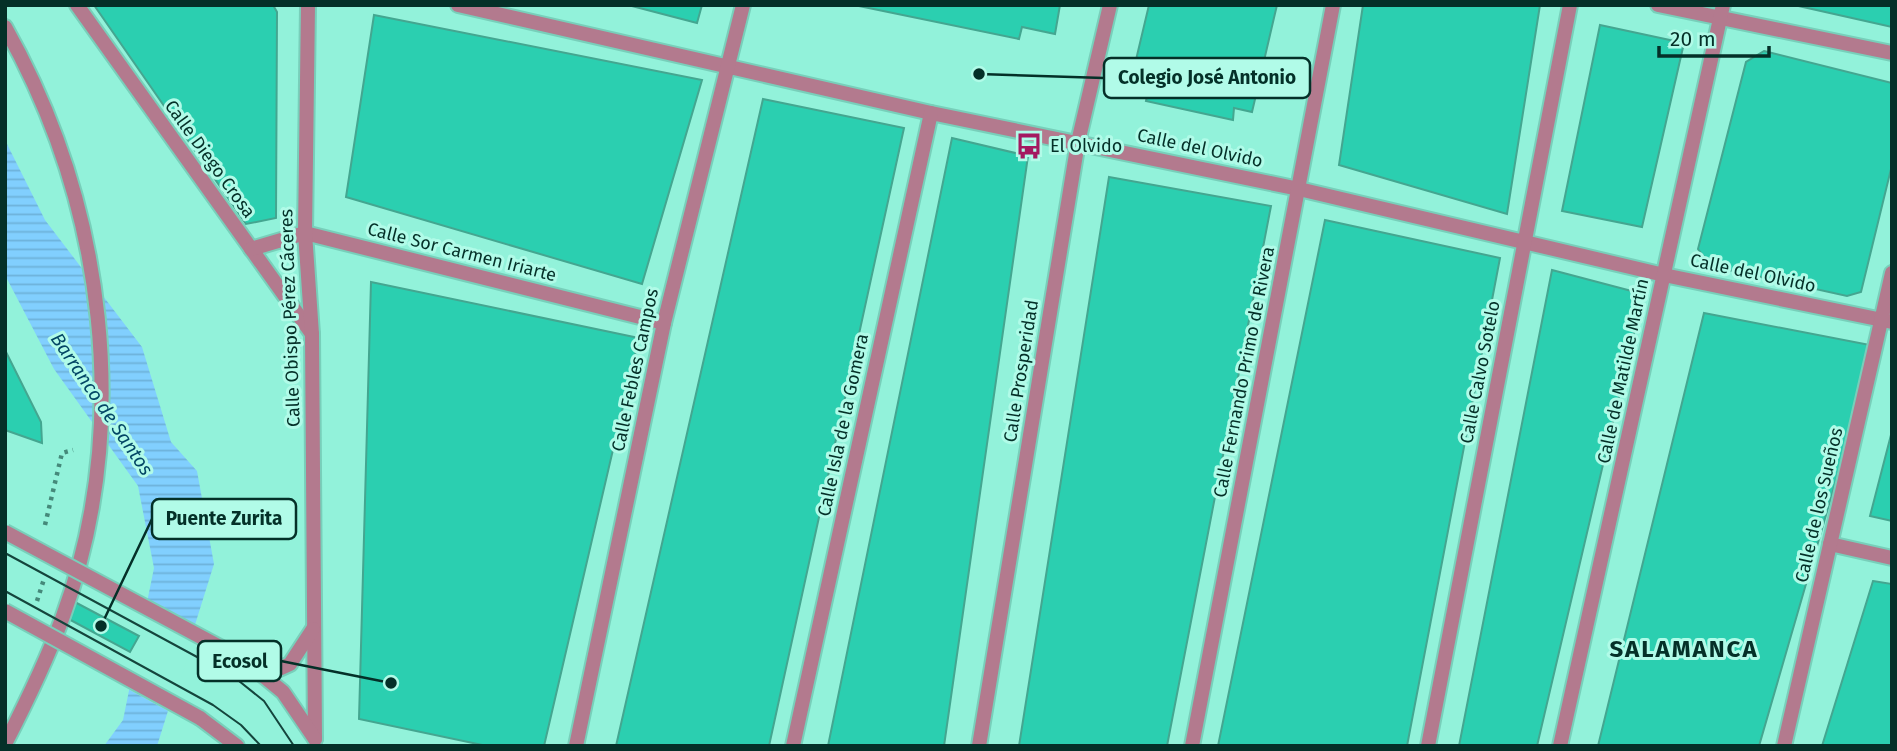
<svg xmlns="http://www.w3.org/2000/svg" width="1897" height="751" viewBox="0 0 1897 751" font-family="'Fira Sans',sans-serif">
<defs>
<pattern id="water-rules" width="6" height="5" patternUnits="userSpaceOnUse" patternTransform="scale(1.75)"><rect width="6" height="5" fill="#81cffe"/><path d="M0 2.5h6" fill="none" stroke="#6eb2da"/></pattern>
</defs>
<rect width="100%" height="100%" fill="#92f2da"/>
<path fill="url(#water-rules)" d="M5,140L45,220L142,347L171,442L197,471L214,564L157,746H104L123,720L154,568L138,486L54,369L5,275Z"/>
<path fill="#92f2da" d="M144,597L198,626L170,712L126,688Z"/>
<g fill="#2bcfb0" stroke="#44a690" stroke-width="2">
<path d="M94,5H273L277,12L276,218L246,224Z"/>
<path d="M628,5H702L697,23Z"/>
<path d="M854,5H1060L1055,34L1022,27L1019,39Z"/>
<path d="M1149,5H1277L1252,112L1234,108L1233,120L1146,101L1149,87L1130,85Z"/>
<path d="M1363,5H1540L1507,214L1339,165Z"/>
<path d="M1794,5H1892V27Z"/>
<path d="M374,15L702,80L642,284L346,197Z"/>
<path d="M1600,25L1684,43L1642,227L1562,211Z"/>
<path d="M1764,51L1892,83V165L1861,292L1847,296L1711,266L1698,249L1746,62Z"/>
<path d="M763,99L904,128L769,746H616Z"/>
<path d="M952,138L1028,156L944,746H828Z"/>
<path d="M1109,177L1271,206L1167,746H1019Z"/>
<path d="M1325,220L1500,258L1407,746H1218Z"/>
<path d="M1552,270L1643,294L1537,746H1459Z"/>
<path d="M371,282L639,338L544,746H487L359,719Z"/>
<path d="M1704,313L1875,346L1759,746H1598Z"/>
<path d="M5,350L41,422L42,443L5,430Z"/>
<path d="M1892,431V521L1870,516Z"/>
<path d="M1873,581L1892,584V746H1822Z"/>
<path d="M71,600L139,636L130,652L63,616Z"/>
</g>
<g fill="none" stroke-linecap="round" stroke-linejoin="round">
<g stroke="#78cfba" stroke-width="18">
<g id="minor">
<path d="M77,5L312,334"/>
<path d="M458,5L931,113L1299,189L1664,275L1892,322"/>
<path d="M1658,5L1892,53"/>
<path d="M5,27C105,205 133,425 62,619C46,662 26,703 5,744"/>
<path d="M251,249L305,233L664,323"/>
<path d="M1830,544L1892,558"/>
<path d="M200,718L237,746"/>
<path d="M576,746L664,323L743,5"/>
<path d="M793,746L931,113"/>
<path d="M979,746L1078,142L1110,5"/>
<path d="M1192,746L1333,5"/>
<path d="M1428,746L1570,5"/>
<path d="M1560,746L1723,5"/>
<path d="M1784,746L1892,273"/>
</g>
</g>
<g stroke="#78cfba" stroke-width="18">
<g id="tertiary">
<path d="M308,5L305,233L312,334L315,739"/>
<path d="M244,660L283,692L315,739"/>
<path d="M266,675L290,664L313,629"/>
</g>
</g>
<g stroke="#45897a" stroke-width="4.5" stroke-dasharray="3.5 5" stroke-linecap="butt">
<path d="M45,525L62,453L73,450"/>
<path d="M37,601L44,579"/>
</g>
<use href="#minor" stroke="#b37a8e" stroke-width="14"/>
<use href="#tertiary" stroke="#b37a8e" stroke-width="14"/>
<g stroke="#14453c" stroke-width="2">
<path d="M5,553L234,677L264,701L294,746"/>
<path d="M5,591L213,705L241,725L261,746"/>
</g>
<g stroke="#78cfba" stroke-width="18" stroke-linecap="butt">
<path id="minor-bridge" d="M5,611L200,718"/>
</g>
<g stroke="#78cfba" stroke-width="18" stroke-linecap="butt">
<path id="tertiary-bridge" d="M5,532L244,660"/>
</g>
<use href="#minor-bridge" stroke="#b37a8e" stroke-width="14"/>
<use href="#tertiary-bridge" stroke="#b37a8e" stroke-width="14"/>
</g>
<defs>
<g id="bus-bare" transform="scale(2.1)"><path d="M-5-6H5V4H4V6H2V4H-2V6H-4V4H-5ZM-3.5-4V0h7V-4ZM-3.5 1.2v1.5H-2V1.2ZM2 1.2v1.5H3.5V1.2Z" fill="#a41960" stroke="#b1fbe8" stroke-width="2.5" paint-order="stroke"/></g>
</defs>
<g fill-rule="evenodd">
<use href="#bus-bare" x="1029" y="146"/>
</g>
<g text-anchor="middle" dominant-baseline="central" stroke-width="6" stroke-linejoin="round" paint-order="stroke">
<g font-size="18" fill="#043028" stroke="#b1fbe8" text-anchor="start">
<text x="1050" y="146">El Olvido</text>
</g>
<g font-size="18" fill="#043028" stroke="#b1fbe8">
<text transform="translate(1200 148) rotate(12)">Calle del Olvido</text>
<text transform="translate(210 159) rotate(54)">Calle Diego Crosa</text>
<text transform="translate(462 252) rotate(14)">Calle Sor Carmen Iriarte</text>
<text transform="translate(1753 273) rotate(12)">Calle del Olvido</text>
<text transform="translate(290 318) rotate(-92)">Calle Obispo Pérez Cáceres</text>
<text transform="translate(635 370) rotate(-78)">Calle Febles Campos</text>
<text transform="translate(1021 371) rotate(-81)">Calle Prosperidad</text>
<text transform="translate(1623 371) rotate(-78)">Calle de Matilde Martín</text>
<text transform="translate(1244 372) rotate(-79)">Calle Fernando Primo de Rivera</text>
<text transform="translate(1480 372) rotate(-79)">Calle Calvo Sotelo</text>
<text transform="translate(843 425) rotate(-78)">Calle Isla de la Gomera</text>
<text transform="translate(1819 505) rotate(-77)">Calle de los Sueños</text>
</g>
<g font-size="19" font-style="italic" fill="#034665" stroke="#b1fbe8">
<text transform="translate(102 404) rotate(56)">Barranco de Santos</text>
</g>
<g font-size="24" font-weight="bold" letter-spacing="2" fill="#043028" stroke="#b1fbe8">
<text x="1684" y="649">SALAMANCA</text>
</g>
</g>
<path fill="none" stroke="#043028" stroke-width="2.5" d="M979 74L1104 78M101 626L152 519M391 683L281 661"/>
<g fill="#043028" stroke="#b1fbe8" stroke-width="2.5">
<circle cx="979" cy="74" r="7"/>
<circle cx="101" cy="626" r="7"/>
<circle cx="391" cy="683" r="7"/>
</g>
<g fill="#b1fbe8" stroke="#043028" stroke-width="2.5">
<rect x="1104" y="58" width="206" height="40" rx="7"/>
<rect x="152" y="499" width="144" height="40" rx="7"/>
<rect x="198" y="641" width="83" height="40" rx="7"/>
</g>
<g font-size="19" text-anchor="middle" font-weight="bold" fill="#043028">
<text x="1207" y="84">Colegio José Antonio</text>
<text x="224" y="525">Puente Zurita</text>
<text x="240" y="668">Ecosol</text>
</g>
<rect width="1897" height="751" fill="none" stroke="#043028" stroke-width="14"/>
<path d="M1659 46v10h110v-10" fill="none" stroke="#043028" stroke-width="3.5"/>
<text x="1670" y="46" font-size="21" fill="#043028" stroke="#b1fbe8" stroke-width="5" paint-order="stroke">20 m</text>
</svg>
